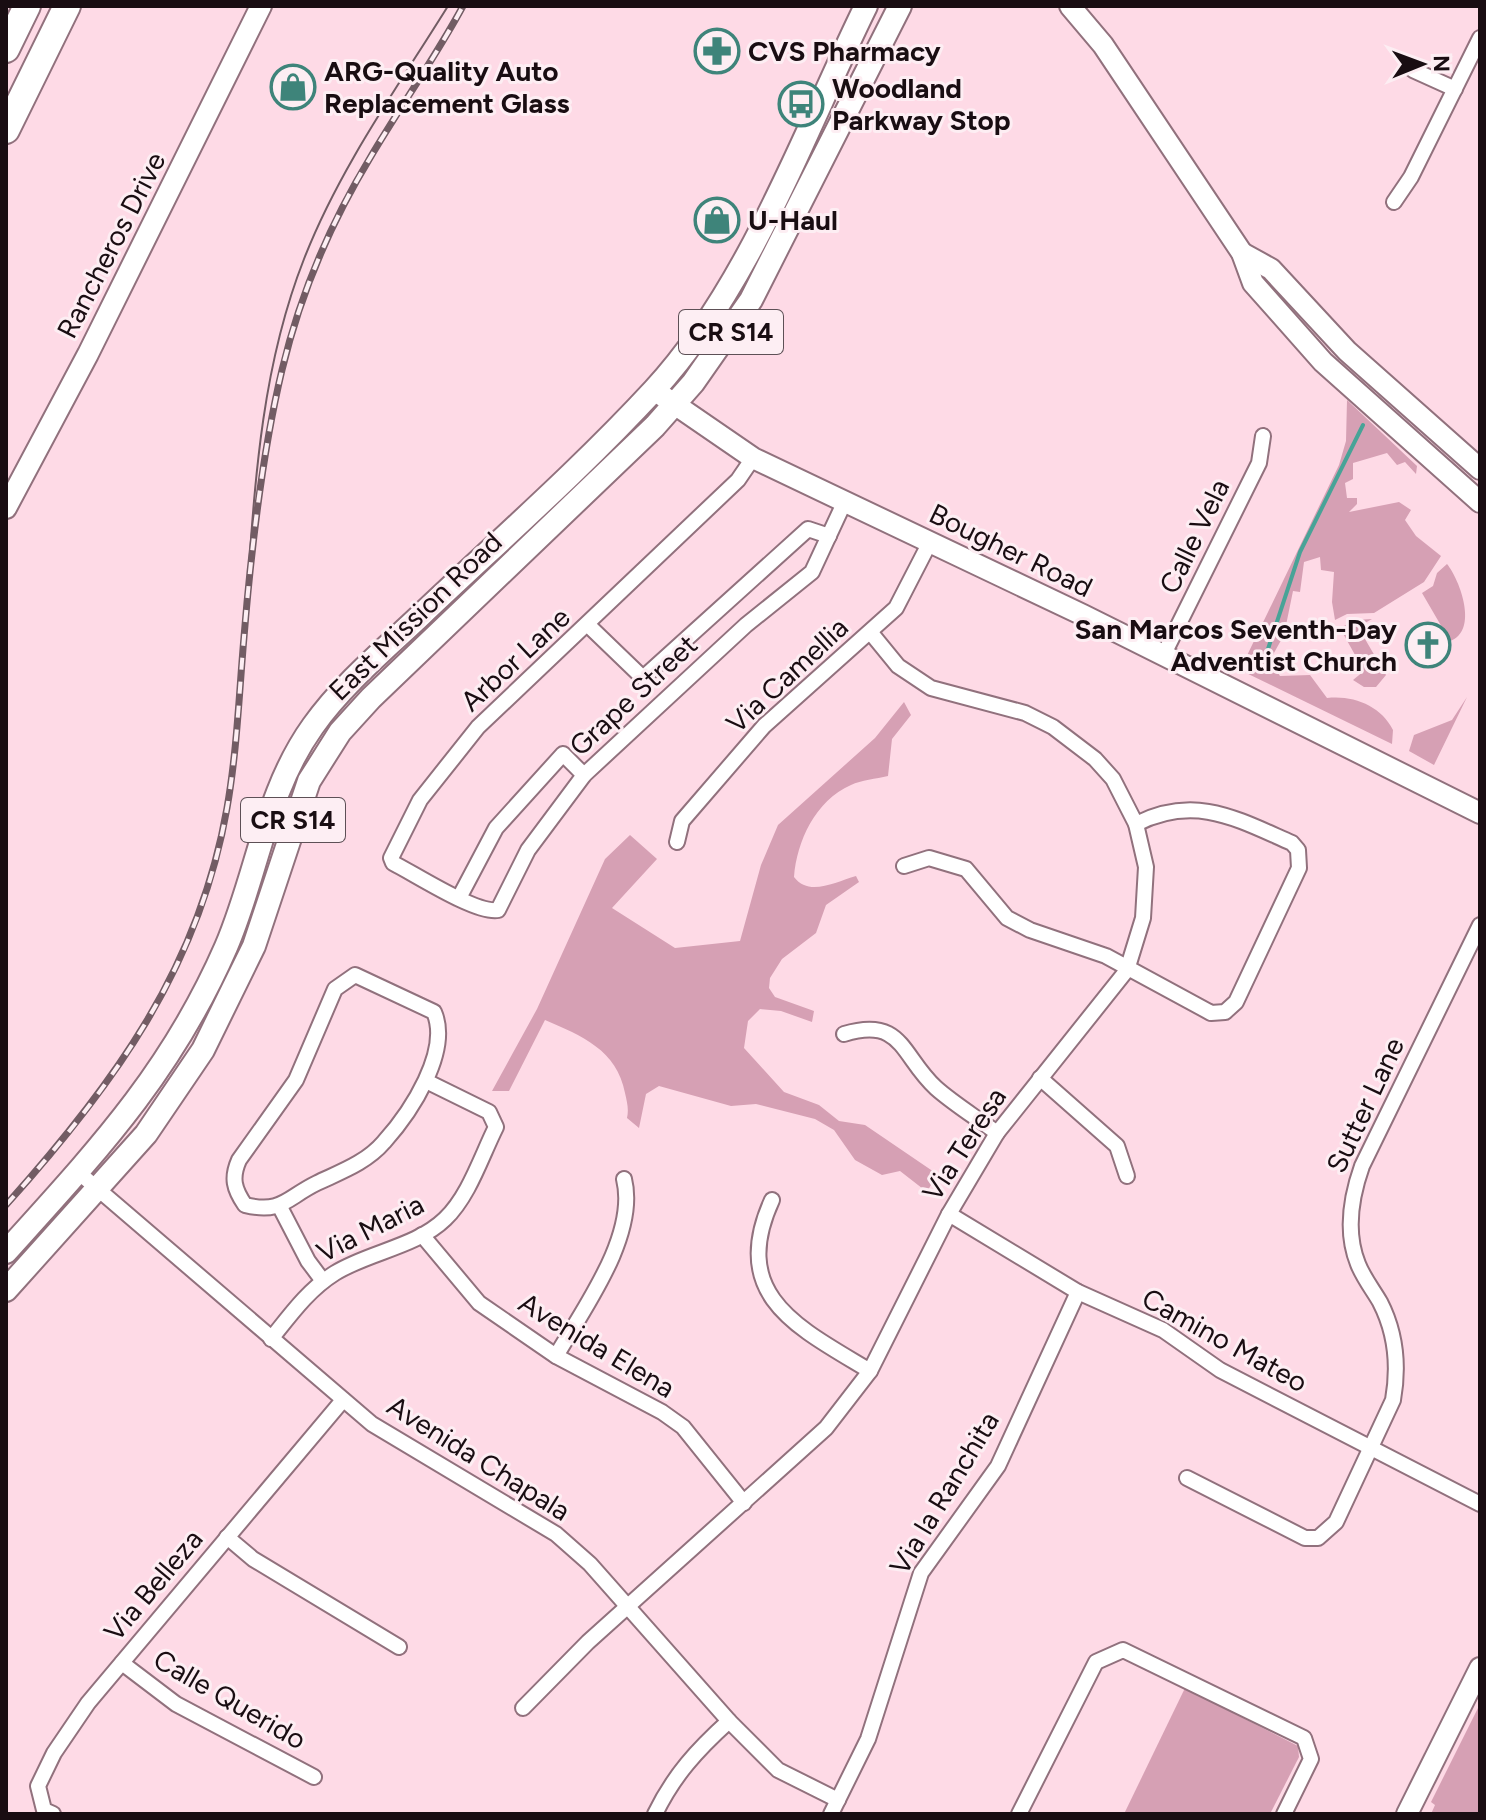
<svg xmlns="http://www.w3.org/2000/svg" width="1486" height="1820" viewBox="0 0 1486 1820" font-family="Figtree,sans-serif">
<rect width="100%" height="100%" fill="#fedae6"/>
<g fill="#d6a0b4">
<path d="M1347,400L1417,466L1416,474L1405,462L1397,465L1387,453L1353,463V479L1345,483L1347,498H1357V504L1349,512L1399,502L1411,510L1405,520L1416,536L1441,556L1424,582L1374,613L1347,614L1335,620L1332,602L1334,572L1321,570L1320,557L1304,562L1300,592L1293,591L1284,635L1270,660L1280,676L1310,675L1327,698C1354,695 1381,706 1393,730L1392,744L1240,670L1339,465L1346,441Z"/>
<path d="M1447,564C1460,580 1479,631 1450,641L1422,593L1433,586L1437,573Z"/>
<path d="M1372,619L1358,627L1386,675L1376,687H1364L1353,680L1364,671L1340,628L1356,620Z"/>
<path d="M1467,697L1434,765L1409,751L1414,735L1452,720Z"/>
<path d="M904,702L911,715L892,739L888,776C876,779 861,780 851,785C815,801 797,841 794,877C809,897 835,882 856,876L859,882L826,905L816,933L782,959L770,978L769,988L775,997L814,1011L812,1022L781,1011L760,1009L748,1021L744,1048L784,1092L819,1105L839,1121L865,1125L937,1174L927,1192L900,1171L882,1175L855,1160L834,1130L815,1119L756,1104L731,1106L659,1086L646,1094L639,1128L627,1118C629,1109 627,1102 625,1093C617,1050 582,1036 545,1020L509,1091H492L537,1009L605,859L630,835L657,859L612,908L675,948L740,941L761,865L778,825L875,738Z"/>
<path d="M1185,1688L1298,1746L1299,1757L1270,1814H1124Z"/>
<path d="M1480,1704V1814H1431L1435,1805L1431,1802Z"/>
</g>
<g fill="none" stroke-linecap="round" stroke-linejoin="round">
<path stroke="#48a397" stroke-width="4" d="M1264,661L1300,552L1363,425"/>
<g stroke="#91717d" stroke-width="18">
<g id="street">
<path d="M1413,70L1455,89"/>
<path d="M1394,202L1411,177L1480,38"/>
<path d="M753,458L738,480L478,727L420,800L391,858L393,863C415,874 476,914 498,910L528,850L584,775L746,625L812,572L845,501"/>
<path d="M588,625L643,678L808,529L829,536"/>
<path d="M1163,656L1259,463L1263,436"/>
<path d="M677,842L682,821L764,726L896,608L930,542"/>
<path d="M904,866L929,858L966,869L1007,918L1030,930L1106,956L1211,1013L1225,1012L1236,1002L1299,868L1298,850L1292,843C1237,819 1195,794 1136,824"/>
<path d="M459,898L496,828L563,754L584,775"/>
<path d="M355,975L434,1012C451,1051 411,1112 384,1142C366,1163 340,1172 317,1183C286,1198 282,1214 245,1205C234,1189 231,1178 239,1160L296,1080L335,989Z"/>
<path d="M844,1034C903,1016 901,1056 936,1088C954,1104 977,1118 997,1133"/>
<path d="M1040,1078L1117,1146L1127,1176"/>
<path d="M78,1172L372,1424L556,1534L590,1564L729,1721L778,1770L838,1800"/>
<path d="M772,1200C728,1296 799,1328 870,1371"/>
<path d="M280,1207L308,1261L323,1281"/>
<path d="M949,1214L1078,1292L1163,1330L1220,1370L1480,1504"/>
<path d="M422,1235L479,1303L556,1356L662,1412L683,1427L744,1503"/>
<path d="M271,1339C291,1314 308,1290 335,1273C369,1252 416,1247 445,1219C469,1196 481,1157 496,1127L489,1112L426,1081"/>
<path d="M556,1356C584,1308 638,1235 624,1179"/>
<path d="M1187,1478L1305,1538H1318L1336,1522L1393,1400C1399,1366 1396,1333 1380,1302C1373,1290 1363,1277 1358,1264C1345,1232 1351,1197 1362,1166L1480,925"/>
<path d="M227,1537L253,1559L399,1647"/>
<path d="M122,1663L176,1704L314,1777"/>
<path d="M523,1708L588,1642L826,1428L870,1371L949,1214L997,1133L1127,970L1143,918L1146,867L1136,824L1113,779L1095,759L1053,727L1025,713L931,688L898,666L871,633"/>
<path d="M53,1814L44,1810L38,1786L54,1753L88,1703L343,1400"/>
<path d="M655,1814C674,1775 697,1750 729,1721"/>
<path d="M831,1814L868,1739L921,1573L998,1466L1078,1292"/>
<path d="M1019,1814L1096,1662L1123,1650L1304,1738L1311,1759L1284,1814"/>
</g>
</g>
<g stroke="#91717d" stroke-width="24">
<g id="secondary">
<path d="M1070,6L1103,45L1242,253L1253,283L1323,362L1480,502"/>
<path d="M1242,253L1271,269L1347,351L1480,469"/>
<path d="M654,390L753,458L1083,615L1480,813"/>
<path d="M6,508L88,354L261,6"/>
<path d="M1407,1814L1480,1668"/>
</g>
</g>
<g stroke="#91717d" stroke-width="26">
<g id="primary">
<path d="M6,1252C97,1151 171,1073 226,947C258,873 265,793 313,726C343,684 384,650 421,615C499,541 581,469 654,390C750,286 804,132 866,6"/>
<path d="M6,1290L146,1134L203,1050L254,946L309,781L340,732L371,698L655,426L693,383L751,300L900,6"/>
</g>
</g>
<g stroke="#91717d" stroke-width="30">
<g id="highway">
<path d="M6,49L27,6"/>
<path d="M6,130L67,6"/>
</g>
</g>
<use href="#street" stroke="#fff" stroke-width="14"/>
<use href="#secondary" stroke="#fff" stroke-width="20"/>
<use href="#primary" stroke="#fff" stroke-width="22"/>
<use href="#highway" stroke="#fff" stroke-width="26"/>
<path stroke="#725c64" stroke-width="2" d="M245,624C254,500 258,376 304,259C339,169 397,88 448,6"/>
<g stroke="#725c64" stroke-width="7">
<path id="rail" d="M6,1205C112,1087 199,969 227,808C237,751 239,694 244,637C251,551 262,454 282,370C300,295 330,224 370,158C400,107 435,58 463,6"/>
</g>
<use href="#rail" stroke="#fdeef3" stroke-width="4" stroke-dasharray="12" stroke-linecap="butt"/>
</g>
<defs>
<g id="pharmacy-ring" transform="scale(2.3)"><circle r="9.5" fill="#fdeef3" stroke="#3e847a" stroke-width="1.5"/><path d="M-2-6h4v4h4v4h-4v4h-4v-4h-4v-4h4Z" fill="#3e847a"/></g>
<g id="shop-ring" transform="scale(2.3)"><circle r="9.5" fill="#fdeef3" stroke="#3e847a" stroke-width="1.5"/><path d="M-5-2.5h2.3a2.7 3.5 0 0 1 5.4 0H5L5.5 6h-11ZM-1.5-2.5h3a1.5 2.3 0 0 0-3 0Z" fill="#3e847a"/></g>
<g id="bus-ring" transform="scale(2.3)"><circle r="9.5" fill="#fdeef3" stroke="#3e847a" stroke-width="1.5"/><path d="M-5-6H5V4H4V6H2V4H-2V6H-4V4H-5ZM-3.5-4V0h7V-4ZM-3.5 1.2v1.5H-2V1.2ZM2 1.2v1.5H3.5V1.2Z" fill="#3e847a"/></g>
<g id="church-ring" transform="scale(2.3)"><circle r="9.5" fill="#fdeef3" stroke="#3e847a" stroke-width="1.5"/><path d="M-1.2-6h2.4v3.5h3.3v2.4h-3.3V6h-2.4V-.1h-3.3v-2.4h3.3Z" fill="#3e847a"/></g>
</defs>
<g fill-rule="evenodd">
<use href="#pharmacy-ring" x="717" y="51"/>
<use href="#shop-ring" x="293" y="87"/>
<use href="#bus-ring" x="801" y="104"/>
<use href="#shop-ring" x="717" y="220"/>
<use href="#church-ring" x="1428" y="645"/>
</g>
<g text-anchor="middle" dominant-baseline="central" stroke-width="6" stroke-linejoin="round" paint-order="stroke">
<g fill="#fdeef3" stroke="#5d5056" stroke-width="2">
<rect x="679" y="310" width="104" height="44" rx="6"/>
<rect x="241" y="798" width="104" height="44" rx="6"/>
</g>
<g font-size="26" font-weight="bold" fill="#190d12">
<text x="731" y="332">CR S14</text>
<text x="293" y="820">CR S14</text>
</g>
<g font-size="28" font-weight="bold" fill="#190d12" stroke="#fdeef3" text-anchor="start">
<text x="748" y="51">CVS Pharmacy</text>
<text x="324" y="71">ARG-Quality Auto<tspan x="324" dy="32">Replacement Glass</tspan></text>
<text x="832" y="88">Woodland<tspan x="832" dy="32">Parkway Stop</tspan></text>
<text x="748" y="220">U-Haul</text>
<text x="1397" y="629" text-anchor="end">San Marcos Seventh-Day<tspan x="1397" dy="32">Adventist Church</tspan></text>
</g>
<g font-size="28" fill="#190d12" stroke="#fdeef3">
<text transform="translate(111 245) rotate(-63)">Rancheros Drive</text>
<text transform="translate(1194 536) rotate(-64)">Calle Vela</text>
<text transform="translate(1011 550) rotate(26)">Bougher Road</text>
<text transform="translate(415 616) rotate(-44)">East Mission Road</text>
<text transform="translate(515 659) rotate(-43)">Arbor Lane</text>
<text transform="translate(787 675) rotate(-43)">Via Camellia</text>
<text transform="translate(633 695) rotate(-43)">Grape Street</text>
<text transform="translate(1365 1105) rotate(-65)">Sutter Lane</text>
<text transform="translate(964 1144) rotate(-57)">Via Teresa</text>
<text transform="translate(370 1228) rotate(-27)">Via Maria</text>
<text transform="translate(1225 1340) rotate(29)">Camino Mateo</text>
<text transform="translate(597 1345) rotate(31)">Avenida Elena</text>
<text transform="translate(479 1458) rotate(32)">Avenida Chapala</text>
<text transform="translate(944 1493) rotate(-59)">Via la Ranchita</text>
<text transform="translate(153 1585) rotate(-50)">Via Belleza</text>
<text transform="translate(230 1699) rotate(30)">Calle Querido</text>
</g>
</g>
<rect width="1486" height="1820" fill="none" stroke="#190d12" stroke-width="16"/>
<g transform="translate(1422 64) rotate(89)" stroke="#fdeef3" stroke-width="6" paint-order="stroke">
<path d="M0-6L14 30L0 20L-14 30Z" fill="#190d12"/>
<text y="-12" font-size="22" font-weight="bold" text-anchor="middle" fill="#190d12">N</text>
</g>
</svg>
